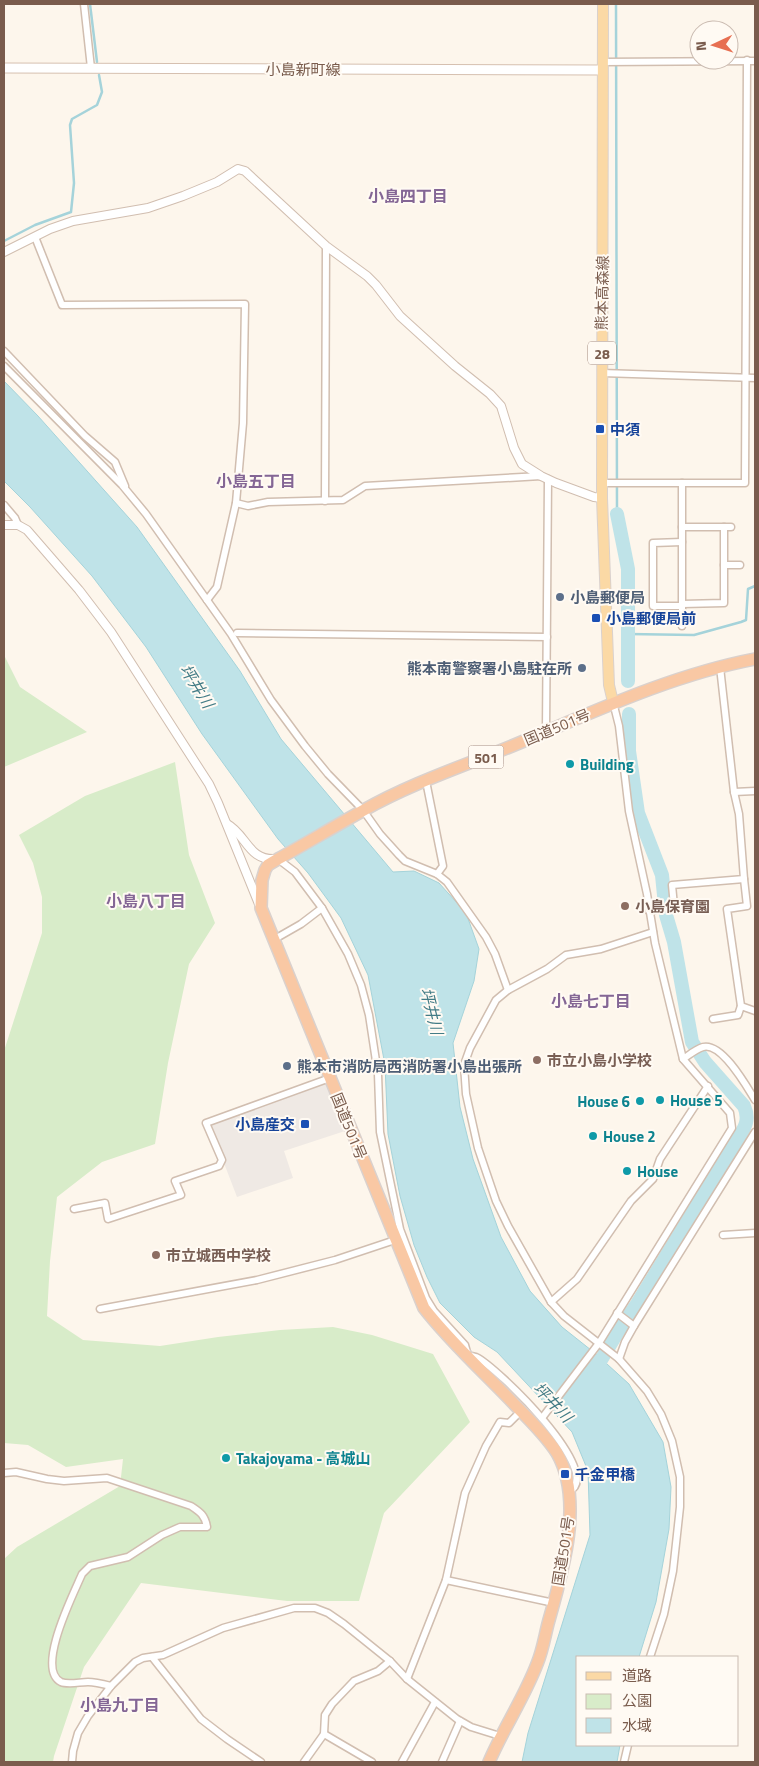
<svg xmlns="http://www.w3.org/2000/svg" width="759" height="1766" viewBox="0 0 759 1766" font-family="'Titillium Web','Noto Sans JP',sans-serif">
<rect width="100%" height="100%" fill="#fdf6ec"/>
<path fill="#efe9e4" d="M327,1083L345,1131L284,1151L293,1178L237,1197L209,1124Z"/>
<g fill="#d8ecc9">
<path d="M4,655L20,687L87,732L4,767Z"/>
<path d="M175,762L189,855L215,923L189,964L168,1063L155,1144L102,1162L57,1197L50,1261L47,1316L83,1340L160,1346L218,1337L280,1330L333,1327L372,1335L433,1354L470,1422L384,1513L359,1601H287L141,1583L84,1667L54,1756L53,1762H4V1559L17,1547L120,1486L123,1459L66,1467L28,1445L4,1443V1051L42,933V897L33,863L19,835L85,796Z"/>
</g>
<path fill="#bfe3e8" stroke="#a5d3da" d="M4,381L38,416L137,527L240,671L281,739L393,872L414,871L439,883L466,913L479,949L474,981L453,1043L460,1107L473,1159L501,1237L530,1291L562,1327L596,1354L629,1384L663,1442L671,1487L669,1529L656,1602L639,1657H578V1745H620L617,1762H522L528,1733L590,1535L588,1471L572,1432L497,1352L474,1337L440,1303L427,1277L414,1245L400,1196L388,1134L385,1065L368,975L341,918L308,873L278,839L202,734L146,647L92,576L30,507L4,481Z"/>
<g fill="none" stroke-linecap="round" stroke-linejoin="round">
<g stroke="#a5d3da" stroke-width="2.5">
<path d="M90,4L97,62"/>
<path d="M616,4L617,514"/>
<path d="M4,241L35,225L71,212L74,183L70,125L72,119L97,105L102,92L99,75"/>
<path d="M628,634L694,635L741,622L746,620L748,589L755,586"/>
</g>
<g stroke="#bfe3e8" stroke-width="14">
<path d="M617,514L628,569V681"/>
<path d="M594,1376L598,1365L619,1330L637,1304L735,1143C743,1130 751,1122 744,1106L705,1062L692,1042L674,942L666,915L662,875L638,813L629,751V714"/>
</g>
<g stroke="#d1beb0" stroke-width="9">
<g id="minor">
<path d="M84,4L91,68"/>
<path d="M602,62L755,61"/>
<path d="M35,237L62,305L245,304L243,423L236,503L217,587L207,600"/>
<path d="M4,351L85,436L115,462L125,486"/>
<path d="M4,366L122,485L146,514L231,634L271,700L305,746L328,774L363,810L380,834L399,855L405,861L437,874L447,882L486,937L495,954L508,990"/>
<path d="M602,373L755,378"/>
<path d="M602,483H745L747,60"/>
<path d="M682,483V626"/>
<path d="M325,501L326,246"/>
<path d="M236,503L248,506L268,502L343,500L365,486L541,476"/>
<path d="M4,505L15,518L18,525"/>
<path d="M682,527H731"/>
<path d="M682,542L653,543V606H682"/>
<path d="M724,565H740"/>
<path d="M682,604L724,603V527"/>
<path d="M237,633L547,637"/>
<path d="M546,732L548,479"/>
<path d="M426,781L443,866L437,874"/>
<path d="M734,792L755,791"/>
<path d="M278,859L295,872L322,908L348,954L361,985L369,1015L378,1074L380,1132L400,1229L426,1298L434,1311L465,1345L468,1356C471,1356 473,1356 476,1357C497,1367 608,1475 568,1492"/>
<path d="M744,879L747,906L727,909L741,1006L755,1011"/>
<path d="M649,911L674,906L672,885L744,879L739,814L734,792L720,667"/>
<path d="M273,940L301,924L322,908"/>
<path d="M713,1019L738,1015L741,1006"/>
<path d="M683,1059C689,1055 696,1049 703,1047C722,1042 747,1087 755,1100"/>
<path d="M74,1209L105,1203L108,1219L181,1195L175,1181L219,1166L222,1160L206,1123L330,1078"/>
<path d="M723,1235L755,1233"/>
<path d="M551,1302L577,1279L631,1201L653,1179L660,1159L708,1086"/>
<path d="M100,1309L257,1280L335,1260L395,1240"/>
<path d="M617,1313L634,1326"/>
<path d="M619,1359L625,1342L634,1326L755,1132"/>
<path d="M542,1418L599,1343L732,1128L730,1113L683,1059L655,943L647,894L629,811L619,726L613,702"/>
<path d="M4,1473L16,1472L47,1479L64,1481L107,1478L191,1506C200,1512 205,1515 207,1527H180L162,1535L128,1557L90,1566L82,1574C74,1593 35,1669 61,1682C68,1685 80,1682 88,1682C95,1682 103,1684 111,1686"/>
<path d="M446,1580L554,1603"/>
<path d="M152,1657L201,1719L227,1739L261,1762"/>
<path d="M650,1657L664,1614L673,1571L680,1507V1477L672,1441L661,1414L647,1391L619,1359L564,1316L551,1302L508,1226L496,1201L478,1148L466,1094L464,1065L470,1048L496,1000L508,990L547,969L566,955L601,949L653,932"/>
<path d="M407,1679L446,1580L465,1493L486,1446L500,1422L509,1423L521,1411"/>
<path d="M324,1734L372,1762"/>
<path d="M72,1762L73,1751L78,1733L88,1716L111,1686L135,1662L143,1658L163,1655L223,1628L294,1608H315L328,1613L344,1624L390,1661L407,1679L457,1719L471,1727L500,1736"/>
<path d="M304,1762L324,1734L325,1715L332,1704L354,1681L378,1671L390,1661"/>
<path d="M402,1762L435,1702"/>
<path d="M442,1762L460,1721"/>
<path d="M624,1762L628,1745"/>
</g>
</g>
<g stroke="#d1beb0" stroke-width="10">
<g id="tertiary">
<path d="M4,252L50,229L73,221L148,208L183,196L217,182L238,169L245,171L326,246L367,276L376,285L400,316L455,366L490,394L501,406L514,448L522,464L541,476L556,483L594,497L602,498"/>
<path d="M4,525H18L27,530L79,590L111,632L209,784L218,803L259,904"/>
<path d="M227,824C247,835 248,861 276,859"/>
</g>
</g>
<g stroke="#d6c0b0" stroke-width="11">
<path id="secondary" d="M4,68L602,70"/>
</g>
<g stroke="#dad1cd" stroke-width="12">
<path id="primary" d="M603,4L602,498L609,685L613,702"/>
</g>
<g stroke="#dad1cd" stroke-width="14">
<path id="trunk" d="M489,1762C503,1729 524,1698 537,1664C543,1650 545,1634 549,1620C563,1571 584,1500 557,1453C547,1437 531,1421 517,1407C487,1375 451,1343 424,1308L261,908L262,880L265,870L268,865L278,859C307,843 335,826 364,810C417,780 476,762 531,738C604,707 677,674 755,659"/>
</g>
<use href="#minor" stroke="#fff" stroke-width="6"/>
<use href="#tertiary" stroke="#fff" stroke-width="8"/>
<use href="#secondary" stroke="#fff" stroke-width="9"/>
<use href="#primary" stroke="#fbd9a5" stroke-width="10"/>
<use href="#trunk" stroke="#f9c8a4" stroke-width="11"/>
</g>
<g fill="#1a4fb4" stroke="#fffaf3" stroke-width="2">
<rect x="595" y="424" width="10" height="10" rx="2.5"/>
<rect x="591" y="613" width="10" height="10" rx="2.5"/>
<rect x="300" y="1119" width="10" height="10" rx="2.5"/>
<rect x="560" y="1469" width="10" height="10" rx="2.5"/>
</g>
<g fill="#5c6f8a" stroke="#fffaf3" stroke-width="2">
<circle cx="560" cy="597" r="5"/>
<circle cx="582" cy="668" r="5"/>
<circle cx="287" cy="1066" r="5"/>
</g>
<g fill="#0f9aa8" stroke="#fffaf3" stroke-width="2">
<circle cx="570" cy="764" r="5"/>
<circle cx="660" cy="1100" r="5"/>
<circle cx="640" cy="1101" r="5"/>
<circle cx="593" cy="1136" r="5"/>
<circle cx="627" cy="1171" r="5"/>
<circle cx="226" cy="1458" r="5"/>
</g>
<g fill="#8d6e63" stroke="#fffaf3" stroke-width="2">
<circle cx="625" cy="906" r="5"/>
<circle cx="537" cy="1060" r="5"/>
<circle cx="156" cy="1255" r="5"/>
</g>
<g text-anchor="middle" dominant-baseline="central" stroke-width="4" stroke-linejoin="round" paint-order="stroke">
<g fill="#fffaf3" stroke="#a28b7f" stroke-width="1">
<rect x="588" y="341.5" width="28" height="23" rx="4"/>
<rect x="468.5" y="745.5" width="35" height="23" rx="4"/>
</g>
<g font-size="14" font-weight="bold" fill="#7a5c4d">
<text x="602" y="353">28</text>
<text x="486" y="757">501</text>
</g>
<g font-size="15" fill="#7a5c4d" stroke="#fffaf3">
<text x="303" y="69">小島新町線</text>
<text transform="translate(602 293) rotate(-89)">熊本高森線</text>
<text transform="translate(557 727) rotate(-23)">国道501号</text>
<text transform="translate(349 1126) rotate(68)">国道501号</text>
<text transform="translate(563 1551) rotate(-81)">国道501号</text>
</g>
<g font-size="15" font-weight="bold" fill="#164399" stroke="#fffaf3" text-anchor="start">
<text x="610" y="429">中須</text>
<text x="606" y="618">小島郵便局前</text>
<text x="295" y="1124" text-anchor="end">小島産交</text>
<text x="575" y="1474">千金甲橋</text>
</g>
<g font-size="15" font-weight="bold" fill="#4e5e75" stroke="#fffaf3" text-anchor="start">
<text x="570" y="597">小島郵便局</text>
<text x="572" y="668" text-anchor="end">熊本南警察署小島駐在所</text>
<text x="297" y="1066">熊本市消防局西消防署小島出張所</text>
</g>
<g font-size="15" font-weight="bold" fill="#0d838f" stroke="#fffaf3" text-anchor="start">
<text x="580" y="764">Building</text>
<text x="670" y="1100">House 5</text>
<text x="630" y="1101" text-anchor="end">House 6</text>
<text x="603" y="1136">House 2</text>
<text x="637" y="1171">House</text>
<text x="236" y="1458">Takajoyama - 高城山</text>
</g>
<g font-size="15" font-weight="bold" fill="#785e54" stroke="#fffaf3" text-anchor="start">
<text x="635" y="906">小島保育園</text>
<text x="547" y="1060">市立小島小学校</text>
<text x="166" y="1255">市立城西中学校</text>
</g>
<g font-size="16" font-weight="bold" fill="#846695" stroke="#fffaf3">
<text x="408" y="196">小島四丁目</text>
<text x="256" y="481">小島五丁目</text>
<text x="146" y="901">小島八丁目</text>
<text x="591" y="1001">小島七丁目</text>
<text x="120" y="1705">小島九丁目</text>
</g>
<g font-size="16" font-style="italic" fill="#437c86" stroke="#fffaf3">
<text transform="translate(197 686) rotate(58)">坪井川</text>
<text transform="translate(432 1011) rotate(76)">坪井川</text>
<text transform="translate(553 1402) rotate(46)">坪井川</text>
</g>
</g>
<rect width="759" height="1766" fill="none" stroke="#7a5c4d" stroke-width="10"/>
<rect x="576" y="1656" width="162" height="90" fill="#fffaf3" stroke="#cabbb1"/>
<rect x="586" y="1672" width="25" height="8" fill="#fbd9a5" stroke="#cabbb1"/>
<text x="622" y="1681" font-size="15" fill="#7a5c4d">道路</text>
<rect x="586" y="1694" width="25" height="15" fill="#d8ecc9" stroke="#cabbb1"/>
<text x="622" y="1706" font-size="15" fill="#7a5c4d">公園</text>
<rect x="586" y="1718" width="25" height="15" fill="#bfe3e8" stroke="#cabbb1"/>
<text x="622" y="1731" font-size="15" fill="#7a5c4d">水域</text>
<g transform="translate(714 45) rotate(266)"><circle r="24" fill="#fffaf3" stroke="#cabbb1"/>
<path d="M0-4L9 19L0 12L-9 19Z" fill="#e76f51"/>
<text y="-8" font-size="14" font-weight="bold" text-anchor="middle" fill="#7a5c4d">N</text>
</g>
</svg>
